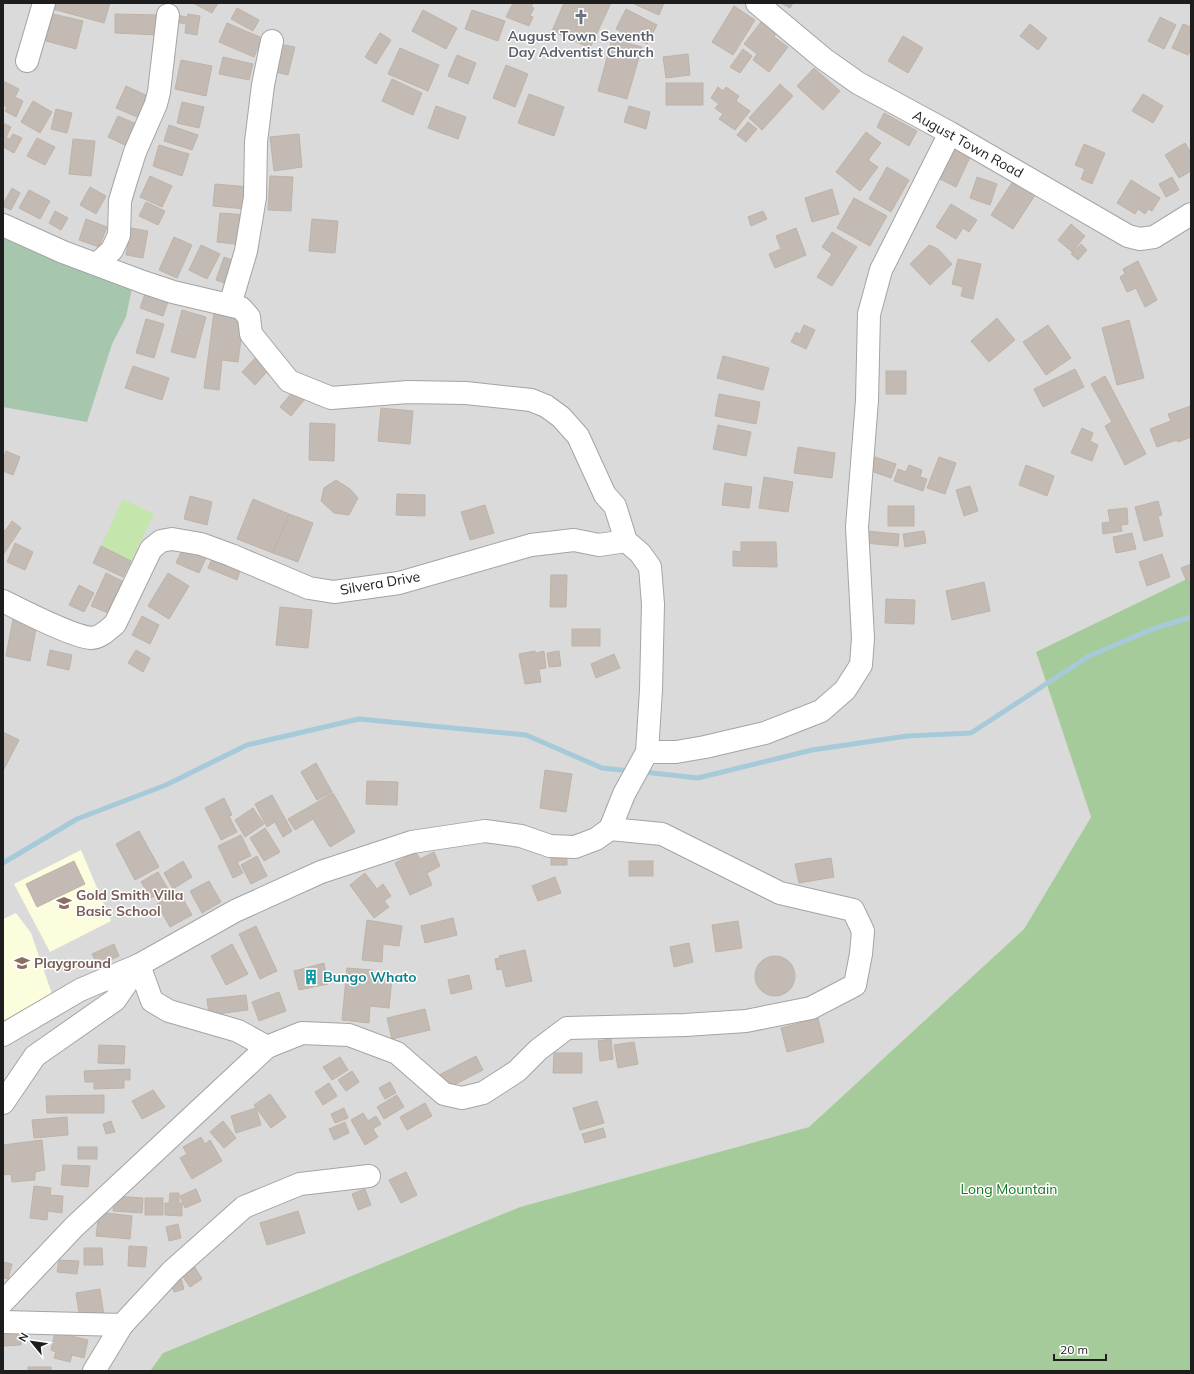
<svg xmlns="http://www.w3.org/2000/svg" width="1194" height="1374" viewBox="0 0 1194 1374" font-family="Mulish,sans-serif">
<rect width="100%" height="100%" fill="#eeebe4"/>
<path fill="#dbdada" d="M3,3H1191V577L1036,652L1091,817L1024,929L809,1127L520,1207L163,1353L150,1371H3Z"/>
<g fill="#fbfddd">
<path d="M81,850L111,921L50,952L14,884Z"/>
<path d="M16,913L31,933L52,994L3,1021V919Z"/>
</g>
<path fill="#c4e6ac" d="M123,499L154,514L131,561L101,546Z"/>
<path fill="#a5cb9a" d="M1191,577V1371H150L163,1353L520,1207L809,1127L1024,929L1091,817L1036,652Z"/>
<path fill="#a6c6ad" d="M3,230L134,279L126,317L112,344L87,422L3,407Z"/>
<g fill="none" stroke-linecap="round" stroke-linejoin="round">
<g stroke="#a6cada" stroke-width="5">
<path d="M643,772L698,778L812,750L907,736L971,733L1089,656L1153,629L1191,617"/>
<path d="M3,863L77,819L166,785L247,745L359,719L526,735L602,768L631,771"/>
</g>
</g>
<g fill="#c2bab3" stroke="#bfb3a7">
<path d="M50,3H110L104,23L49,8Z"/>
<path d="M193,3H218L212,13Z"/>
<path d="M513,3H533L531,7L534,8L530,16L533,17L529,26L506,17Z"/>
<path d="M564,3H611L590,48L552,31Z"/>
<path d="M632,3H664L659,15Z"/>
<path d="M781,3H793L790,8Z"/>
<path d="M734,6L755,20L733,55L712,42Z"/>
<path d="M237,8L259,20L253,31L231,19Z"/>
<path d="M626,9L657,25L647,44L616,29Z"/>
<path d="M423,10L457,28L446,49L412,31Z"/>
<path d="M472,10L505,21L498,41L465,29Z"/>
<path d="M53,14L83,21L76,49L46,41Z"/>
<path d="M115,14L159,15L158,35L115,33Z"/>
<path d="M188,14L200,16L197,35L185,33L186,24L176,22L177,15L187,17Z"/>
<path d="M1160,17L1176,25L1164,49L1148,41Z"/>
<path d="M761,22L776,33L774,37L788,47L769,72L753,60L757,54L744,44Z"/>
<path d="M227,23L262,38L254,57L219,42Z"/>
<path d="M1030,24L1047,38L1038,50L1020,36Z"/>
<path d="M1183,24L1191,27V48L1188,55L1172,48Z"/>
<path d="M380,33L391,40L376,64L365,57Z"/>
<path d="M903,36L923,48L908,73L888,61Z"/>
<path d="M612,39L642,47L627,99L598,91Z"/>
<path d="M279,44L295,47L288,75L272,71Z"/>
<path d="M400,48L439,65L428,91L388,74Z"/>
<path d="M743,49L752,56L740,73L730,67Z"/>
<path d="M688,54L690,75L666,78L663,57Z"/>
<path d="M457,55L476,63L468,84L448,76Z"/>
<path d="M223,57L253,64L249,80L219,74Z"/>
<path d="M181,60L212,66L206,96L175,89Z"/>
<path d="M506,65L528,74L515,107L493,98Z"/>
<path d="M814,68L840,91L823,110L797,86Z"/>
<path d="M392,79L422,93L413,115L382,101Z"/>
<path d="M3,81L19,89L15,97L23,101L16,117L5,111L7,107L3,105Z"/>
<rect x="666" y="83" width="37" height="22"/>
<path d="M780,84L793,96L762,130L749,118Z"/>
<path d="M126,86L154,99L144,120L116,108Z"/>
<path d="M718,87L723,91L726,87L739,96L736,101L750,111L735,130L719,119L723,114L715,108L719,104L711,98Z"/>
<path d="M529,94L564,107L554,136L518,123Z"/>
<path d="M1143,94L1163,106L1153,123L1132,111Z"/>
<path d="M33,101L52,112L40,133L21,122Z"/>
<path d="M182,102L204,107L199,128L177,123Z"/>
<path d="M436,106L466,117L458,139L428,128Z"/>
<path d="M629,106L650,112L646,129L624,122Z"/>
<path d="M56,109L72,113L67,133L51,129Z"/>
<path d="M884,113L917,131L909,146L877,127Z"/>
<path d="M118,116L143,127L133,149L108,137Z"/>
<path d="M748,122L757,129L746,142L737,135Z"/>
<path d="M3,123L11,127L6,137L10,139L13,134L22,138L14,153L3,147Z"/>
<path d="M169,125L198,135L192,150L164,141Z"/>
<path d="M866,132L881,143L868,160L878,167L860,191L836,172Z"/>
<path d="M299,134L302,167L274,171L270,137Z"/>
<path d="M37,138L55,147L45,165L27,156Z"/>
<path d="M73,139L95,141L91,176L69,174Z"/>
<path d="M958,143L973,151L956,187L940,179Z"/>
<path d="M1185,143L1191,153V171L1179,178L1165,155Z"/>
<path d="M1084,144L1105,153L1092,184L1081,179L1085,169L1075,165Z"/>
<path d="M159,145L189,154L182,176L153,166Z"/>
<path d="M887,167L909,180L891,212L869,199Z"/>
<path d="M150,176L172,186L162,207L140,197Z"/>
<path d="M270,176L293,177L291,211L268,210Z"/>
<path d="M977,177L997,184L990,205L970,198Z"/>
<path d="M1172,177L1179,190L1166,197L1159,184Z"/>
<path d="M1015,178L1037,192L1013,229L991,215Z"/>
<path d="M1131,180L1160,198L1152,211L1148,209L1145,214L1138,209L1135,214L1117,203Z"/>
<path d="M215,184L249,187L246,209L213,206Z"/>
<path d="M90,187L106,196L96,214L80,205Z"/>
<path d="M12,188L20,193L11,210L3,206V204Z"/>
<path d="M832,189L839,214L812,222L805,198Z"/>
<path d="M29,190L50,201L40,219L19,208Z"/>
<path d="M854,198L887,216L870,246L837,228Z"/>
<path d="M146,202L165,211L158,225L139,216Z"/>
<path d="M951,204L977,220L969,232L963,228L956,239L936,227Z"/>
<path d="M55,211L68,218L61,230L49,223Z"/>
<path d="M763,211L767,219L751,226L748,217Z"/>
<path d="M220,213L248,215L244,245L217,242Z"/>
<path d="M86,219L107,227L99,247L79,240Z"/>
<path d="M312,219L338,221L335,253L309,251Z"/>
<path d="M1071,224L1085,236L1072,252L1058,240Z"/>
<path d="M131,228L148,231L143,258L126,255Z"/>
<path d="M796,228L806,255L775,268L769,254L781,249L776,236Z"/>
<path d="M832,232L857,247L832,286L817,277L832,254L822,247Z"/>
<path d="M174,237L192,245L177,278L159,270Z"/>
<path d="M1081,244L1087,250L1078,260L1071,254Z"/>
<path d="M201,245L220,254L207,279L189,270Z"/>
<path d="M929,245L938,249L952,264L930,285L910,264Z"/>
<path d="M224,257L238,262L230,285L216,280Z"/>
<path d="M958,259L981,264L973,299L961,296L963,287L952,284Z"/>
<path d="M1138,261L1157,300L1145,307L1136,288L1127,292L1120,277L1125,274L1123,269Z"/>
<path d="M146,291L169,299L163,316L140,308Z"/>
<path d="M182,310L206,317L195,358L171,352Z"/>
<path d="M214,312L244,316L238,362L222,360L219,390L204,388Z"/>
<path d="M997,318L1015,340L989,362L971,341Z"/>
<path d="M146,319L164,324L154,358L136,353Z"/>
<path d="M1129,320L1144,378L1117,385L1102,328Z"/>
<path d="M804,325L815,330L806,349L791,342L796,332L800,334Z"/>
<path d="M1048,325L1071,358L1046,375L1023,342Z"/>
<path d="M260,353L273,365L255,385L242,372Z"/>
<path d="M723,356L769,368L763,390L717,378Z"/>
<path d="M133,366L169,378L162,400L125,388Z"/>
<path d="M1075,369L1084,387L1043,407L1034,389Z"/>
<rect x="886" y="371" width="20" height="23"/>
<path d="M1105,376L1146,454L1125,465L1105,426L1112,422L1091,384Z"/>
<path d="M294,390L305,399L291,416L280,407Z"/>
<path d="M719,394L760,402L756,424L715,416Z"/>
<path d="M1191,406V437L1178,442L1177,440L1157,447L1150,429L1171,421L1168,414Z"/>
<path d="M381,408L413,411L410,444L378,441Z"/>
<path d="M310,423L335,424L334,461L309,460Z"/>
<path d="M718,425L751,432L746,456L713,449Z"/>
<path d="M1082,428L1093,433L1090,441L1098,445L1092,461L1071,453Z"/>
<path d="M798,447L835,453L832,478L794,473Z"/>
<path d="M6,451L20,457L13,475L3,471V459Z"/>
<path d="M875,457L896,464L891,478L871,471Z"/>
<path d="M939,457L956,463L945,494L927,488Z"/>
<path d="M909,465L922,470L920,477L927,479L923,491L894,481L898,469L906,472Z"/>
<path d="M1026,465L1054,476L1047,496L1019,485Z"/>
<path d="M764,477L793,482L788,512L759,508Z"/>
<path d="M336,480L350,489L358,498L349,515L334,513L321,501L324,488Z"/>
<path d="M725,483L752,487L749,508L722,505Z"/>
<path d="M970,486L978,511L964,516L956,490Z"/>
<path d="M397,494L425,495V516L396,515Z"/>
<path d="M190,496L212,502L207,525L184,519Z"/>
<path d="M253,499L289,514L273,553L237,539Z"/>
<path d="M1158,501L1162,515L1158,516L1163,536L1144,541L1135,507Z"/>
<path d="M485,505L494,533L470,540L461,512Z"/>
<rect x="888" y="506" width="26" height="20"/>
<path d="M1127,508L1128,524L1121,525L1122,531L1103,534L1102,523L1110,522L1108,510Z"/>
<path d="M289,514L313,523L298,562L273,553Z"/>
<path d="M12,521L21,528L3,555V529L5,531Z"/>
<path d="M866,531L899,534L898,546L865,543Z"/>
<path d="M924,531L926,543L905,547L903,534Z"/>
<path d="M1132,533L1136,549L1116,553L1113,537Z"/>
<path d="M741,542H776L777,567L733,566V551L741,552Z"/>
<path d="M15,543L33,552L25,570L7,562Z"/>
<path d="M101,546L131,561L123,577L93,563Z"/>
<path d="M183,548L206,558L199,573L176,563Z"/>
<path d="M215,552L243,563L237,580L208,568Z"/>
<path d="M1162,554L1170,577L1147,586L1139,562Z"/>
<path d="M1191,564V581L1187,582L1181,568Z"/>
<path d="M106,573L122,581L108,613L91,606Z"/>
<path d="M168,573L189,586L169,619L148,606Z"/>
<path d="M551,575H567L566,607H550Z"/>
<path d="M984,582L990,611L952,620L946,591Z"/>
<path d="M79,585L94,593L84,612L69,605Z"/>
<path d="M886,599L915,600L914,624L885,623Z"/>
<path d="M280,607L312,610L308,648L276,645Z"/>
<path d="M142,616L159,625L150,644L132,635Z"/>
<path d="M13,619L37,623L30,661L6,656Z"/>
<rect x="572" y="629" width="28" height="17"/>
<path d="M50,650L72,655L69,670L47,665Z"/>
<path d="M136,650L150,658L143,672L128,663Z"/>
<path d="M535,651L536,653L544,651L546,668L539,669L541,682L525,684L519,654Z"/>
<path d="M559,651L561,666L549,667L547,653Z"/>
<path d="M614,654L620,668L596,678L591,664Z"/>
<path d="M3,732L19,740L3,771Z"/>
<path d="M316,763L332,792L317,800L301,772Z"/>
<path d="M545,770L572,774L566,812L540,808Z"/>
<path d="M367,781L398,782L397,805L366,804Z"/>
<path d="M333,793L355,832L330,847L313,819L295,830L288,819Z"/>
<path d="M272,795L292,831L283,837L275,822L267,827L255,804Z"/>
<path d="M224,798L232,815L229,816L237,832L221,840L205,808Z"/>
<path d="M253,808L264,824L245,837L235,820Z"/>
<path d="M265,828L280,852L264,861L250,838Z"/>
<path d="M139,831L159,867L135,880L116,844Z"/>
<path d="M241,835L251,856L237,862L243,873L233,878L218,846Z"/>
<path d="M416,852L420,859L434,852L440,866L427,873L432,885L410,895L395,863Z"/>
<path d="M257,856L267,876L251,884L241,865Z"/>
<rect x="551" y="856" width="16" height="9"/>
<path d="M831,858L834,877L799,883L795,864Z"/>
<path d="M74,861L85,884L37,907L26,884Z"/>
<path d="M183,861L192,877L173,889L164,873Z"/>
<rect x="629" y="861" width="24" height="15"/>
<path d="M158,872L168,889L151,898L141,882Z"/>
<path d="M365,873L377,889L383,884L391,896L384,901L389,907L374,918L350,885Z"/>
<path d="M555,877L561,893L538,901L532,886Z"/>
<path d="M209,881L221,902L202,913L190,891Z"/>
<path d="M179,892L192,915L170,927L157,904Z"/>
<path d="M453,918L457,935L425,943L421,926Z"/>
<path d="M367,920L402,926L399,946L383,944L382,962L362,960Z"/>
<path d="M738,921L742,948L716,952L712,925Z"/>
<path d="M256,926L277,971L260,979L239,934Z"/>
<path d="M689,943L693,962L674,967L670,947Z"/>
<path d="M114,944L119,956L98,966L92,954Z"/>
<path d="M232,944L248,974L226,985L211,956Z"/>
<path d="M525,950L532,981L506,987L502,969L497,970L495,959L500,958L499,956Z"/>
<circle cx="775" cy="976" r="20"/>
<path d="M324,963L328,984L299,990L294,971Z"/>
<path d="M347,968L373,970V976L392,978L389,1008L370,1006L369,1023L342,1020Z"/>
<path d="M469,975L472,989L451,994L448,980Z"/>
<path d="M279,992L286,1011L259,1021L252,1002Z"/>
<path d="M246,995L248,1010L209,1015L207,999Z"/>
<path d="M425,1009L430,1030L392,1039L387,1018Z"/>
<path d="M818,1018L824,1042L787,1052L781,1028Z"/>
<path d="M611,1039L613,1059L600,1061L598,1041Z"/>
<path d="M634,1042L638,1064L618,1068L614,1045Z"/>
<path d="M99,1045L125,1046L124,1064L98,1063Z"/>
<path d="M554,1053H582V1073H553Z"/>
<path d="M476,1056L483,1070L446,1089L439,1075Z"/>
<path d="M340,1057L348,1070L332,1080L323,1067Z"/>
<path d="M130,1069V1080H124V1088L94,1089V1082H85L84,1071Z"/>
<path d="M352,1071L359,1082L346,1091L338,1080Z"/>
<path d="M390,1082L396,1093L385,1099L379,1088Z"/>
<path d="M329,1083L337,1096L323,1105L315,1092Z"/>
<path d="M153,1090L165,1107L142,1119L132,1101Z"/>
<path d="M270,1094L286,1117L271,1128L254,1105Z"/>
<path d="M104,1095V1113H47L46,1096Z"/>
<path d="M397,1095L404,1107L384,1119L377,1107Z"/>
<path d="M597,1101L604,1123L580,1130L573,1108Z"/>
<path d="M425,1103L432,1116L407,1130L400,1117Z"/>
<path d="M256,1108L261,1125L236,1133L231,1116Z"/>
<path d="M344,1108L348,1118L335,1123L331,1114Z"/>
<path d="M363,1113L368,1121L376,1116L381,1124L373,1129L378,1137L365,1145L351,1120Z"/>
<path d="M67,1117L68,1135L34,1138L32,1120Z"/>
<path d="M111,1121L115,1132L106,1134L103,1124Z"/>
<path d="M223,1121L236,1138L224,1148L210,1132Z"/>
<path d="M345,1122L349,1133L334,1140L329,1129Z"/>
<path d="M603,1128L606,1137L585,1143L582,1134Z"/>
<path d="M201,1137L205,1144L210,1140L222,1161L192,1179L180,1158L187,1154L183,1147Z"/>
<path d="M42,1140L45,1170L35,1172V1180L12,1182L11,1174L3,1175V1145Z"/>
<rect x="78" y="1147" width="19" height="12"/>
<path d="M63,1165L90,1166L88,1187L61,1185Z"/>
<path d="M406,1172L417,1195L401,1203L389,1180Z"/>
<path d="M34,1186L51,1188L50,1195L63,1196L62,1213L48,1211L47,1220L30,1218Z"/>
<path d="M196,1189L201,1201L185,1208L180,1196Z"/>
<path d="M365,1189L371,1205L358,1210L352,1194Z"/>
<path d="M170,1193H179V1203H182V1216L165,1215V1203H169Z"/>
<path d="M114,1196L143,1198L142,1213L113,1211Z"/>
<rect x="145" y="1198" width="18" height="17"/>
<path d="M298,1211L305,1233L267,1245L260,1223Z"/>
<path d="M99,1212L132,1216L130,1239L96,1236Z"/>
<path d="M178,1224L181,1238L169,1241L166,1227Z"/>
<path d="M129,1246L147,1247L145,1267L128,1266Z"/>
<path d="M84,1248H102L103,1265H84Z"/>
<path d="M59,1260L79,1261L77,1274L57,1272Z"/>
<path d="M191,1261L202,1279L190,1287L178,1270Z"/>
<path d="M3,1262L12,1264L8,1279L3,1278Z"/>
<path d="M181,1278L184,1289L174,1292L170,1281Z"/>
<path d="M100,1289L104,1316L80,1320L76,1293Z"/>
<path d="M21,1330V1345L3,1346V1331Z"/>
<path d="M55,1332L88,1340L84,1358L72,1355L70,1362L54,1358L56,1352L51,1350Z"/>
<rect x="28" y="1367" width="23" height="4"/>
</g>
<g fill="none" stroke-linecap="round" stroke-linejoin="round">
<g stroke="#a4a4a4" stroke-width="24">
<g id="minor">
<path d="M757,3L824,59L858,83L950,133L1128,236L1140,239L1154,237L1191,214"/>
<path d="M27,61L44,3"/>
<path d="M3,225L63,252L143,282L173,292L241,308L249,317L251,334L289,381L331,398L408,392L466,393L531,400L546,406L561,417L578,436L605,495L615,506L626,541"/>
<path d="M97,264L112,250L119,235L120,201L125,184L135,152L156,104L159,92L168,15"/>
<path d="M230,305L246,251L255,197L256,142L263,85L272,41"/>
<path d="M3,601C23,611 71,636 91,638C100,638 109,629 115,624L151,549L161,541L172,539L201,544L231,555L309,588L334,592L399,583L531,545L574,540L599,545L626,541L640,553L650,567L653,604L651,690L647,752L624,794L610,829L596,839L575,847L550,846L521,836L485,831L412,842L321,872L235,911L139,965L80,990L3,1035"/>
<path d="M647,752H676L705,747L765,733L821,711L845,690L861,665L863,638L857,527L867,400L869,314L881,270L950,133"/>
<path d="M267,1047L302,1033L349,1035L397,1053L444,1094L462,1098L483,1093L517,1071L538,1050L567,1028L685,1025L746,1021L811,1008L855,985L861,954L863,931L853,910L780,893L662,834L610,829"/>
<path d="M3,1103L35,1056L115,1000L139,965"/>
<path d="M3,1302L74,1227L267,1047L238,1031L169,1011L152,1001L139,965"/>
<path d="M3,1322L122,1325L172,1271L244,1207L300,1184L369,1176"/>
<path d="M94,1371L122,1325"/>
</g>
</g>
<use href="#minor" stroke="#fff" stroke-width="22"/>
</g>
<defs>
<g id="church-bare" transform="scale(1.2)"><path d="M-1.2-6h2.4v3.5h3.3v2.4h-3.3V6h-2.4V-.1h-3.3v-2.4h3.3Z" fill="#6b7280" stroke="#fff" stroke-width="2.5" paint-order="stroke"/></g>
<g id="school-bare" transform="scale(1.2)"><path d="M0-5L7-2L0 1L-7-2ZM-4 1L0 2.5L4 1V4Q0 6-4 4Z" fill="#8d6e63" stroke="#fff" stroke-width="2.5" paint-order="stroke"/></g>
<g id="building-bare" transform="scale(1.2)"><path d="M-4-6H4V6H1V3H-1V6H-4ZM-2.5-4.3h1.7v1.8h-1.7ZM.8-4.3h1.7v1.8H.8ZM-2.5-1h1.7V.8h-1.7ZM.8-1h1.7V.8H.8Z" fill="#0f9aa8" stroke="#fff" stroke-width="2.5" paint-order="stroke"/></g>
</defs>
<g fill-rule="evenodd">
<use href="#church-bare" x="581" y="17"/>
<use href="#school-bare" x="64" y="903"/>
<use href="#school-bare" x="22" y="963"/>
<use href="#building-bare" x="311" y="977"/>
</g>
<g text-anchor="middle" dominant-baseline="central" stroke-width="3" stroke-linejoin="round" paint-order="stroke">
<g font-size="14" font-weight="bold" fill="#5b616d" stroke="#fff">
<text x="581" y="36">August Town Seventh<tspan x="581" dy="16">Day Adventist Church</tspan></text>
</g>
<g font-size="14" fill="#1d1d1d" stroke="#fff">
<text transform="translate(968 144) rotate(29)">August Town Road</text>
<text transform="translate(380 583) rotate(-10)">Silvera Drive</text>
</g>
<g font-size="14" font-weight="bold" fill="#785e54" stroke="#fff" text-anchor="start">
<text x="76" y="895">Gold Smith Villa<tspan x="76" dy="16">Basic School</tspan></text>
<text x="34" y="963">Playground</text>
</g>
<g font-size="14" font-weight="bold" fill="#0d838f" stroke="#fff" text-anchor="start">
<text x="323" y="977">Bungo Whato</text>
</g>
<g font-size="14" fill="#117620" stroke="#fff">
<text x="1009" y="1189">Long Mountain</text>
</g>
</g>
<rect width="1194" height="1374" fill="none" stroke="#1d1d1d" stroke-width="8"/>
<g transform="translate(32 1342) rotate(299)" stroke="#ffffff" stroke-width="3" paint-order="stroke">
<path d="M0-3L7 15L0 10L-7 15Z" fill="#1d1d1d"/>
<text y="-6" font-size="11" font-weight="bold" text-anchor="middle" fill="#1d1d1d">N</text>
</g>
<path d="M1054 1354v6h52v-6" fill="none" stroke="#1d1d1d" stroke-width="2"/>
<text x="1060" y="1354" font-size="12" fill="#1d1d1d" stroke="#ffffff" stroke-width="3" paint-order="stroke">20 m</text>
</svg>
